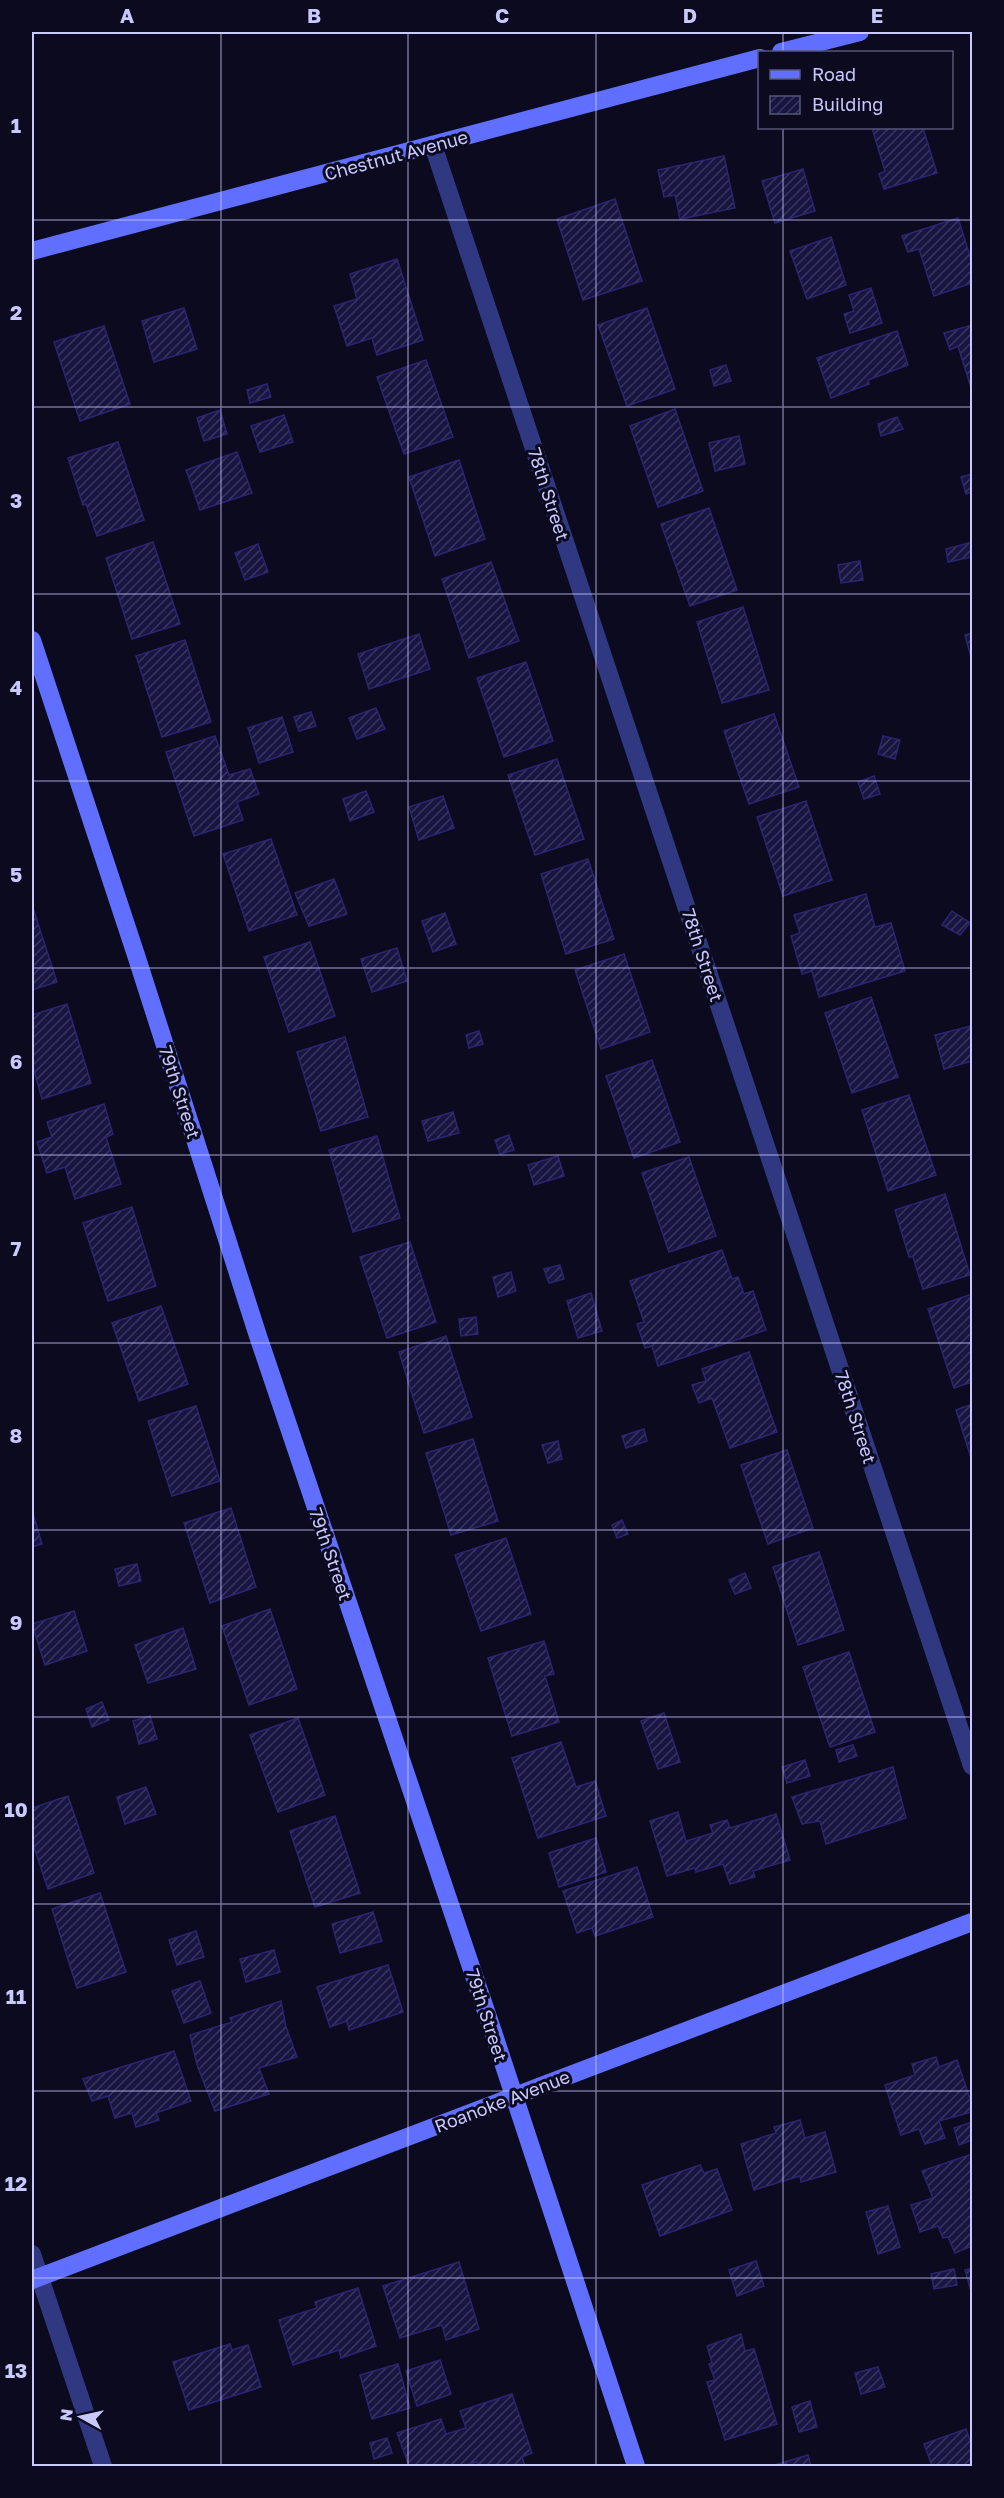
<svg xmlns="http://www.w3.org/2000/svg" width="1004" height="2498" viewBox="0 0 1004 2498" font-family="'Golos Text',sans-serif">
<defs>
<pattern id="building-hatch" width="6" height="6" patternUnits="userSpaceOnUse" patternTransform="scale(1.5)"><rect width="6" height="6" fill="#191542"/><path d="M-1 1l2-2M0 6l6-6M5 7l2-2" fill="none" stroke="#39365e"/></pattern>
</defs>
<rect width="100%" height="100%" fill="#0b0a1f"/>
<g fill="url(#building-hatch)" stroke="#2b2570" stroke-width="1.5">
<path d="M872,128H923L937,173L884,189L879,174L885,171Z"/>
<path d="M724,156L735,208L680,219L675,195L664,197L658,170Z"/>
<path d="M803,169L815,211L775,223L762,181Z"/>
<path d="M615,199L642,281L583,300L557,219Z"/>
<path d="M958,218L972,263V283L934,296L919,249L908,252L902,236Z"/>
<path d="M831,237L846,285L807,299L790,251Z"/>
<path d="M397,259L423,340L377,355L372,338L347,346L334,306L357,299L350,274Z"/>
<path d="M871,288L882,323L850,333L844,314L854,311L849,295Z"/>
<path d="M184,308L197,349L154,362L142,321Z"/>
<path d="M647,308L675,389L627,406L598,325Z"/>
<path d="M972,325V391L958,346L950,350L944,333Z"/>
<path d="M104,326L130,404L80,421L54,342Z"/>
<path d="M897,331L908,365L868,380L869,384L831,398L817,358Z"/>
<path d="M426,360L453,437L404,454L377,377Z"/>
<path d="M726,365L731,381L714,386L710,370Z"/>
<path d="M267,384L271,397L250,403L247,390Z"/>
<path d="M675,409L703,491L658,507L630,426Z"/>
<path d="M220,410L227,434L204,441L197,418Z"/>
<path d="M284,415L293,442L260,452L251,426Z"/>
<path d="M897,417L903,429L881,436L878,424Z"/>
<path d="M739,436L745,464L715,471L709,443Z"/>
<path d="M118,442L144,520L97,536L86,504L83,505L68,458Z"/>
<path d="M237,452L252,493L200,510L186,470Z"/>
<path d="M459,460L485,539L435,556L409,477Z"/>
<path d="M972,474V492L966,494L961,477Z"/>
<path d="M709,508L737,590L690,606L661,524Z"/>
<path d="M153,542L180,624L132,639L106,558Z"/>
<path d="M972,542V557L948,562L946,549Z"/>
<path d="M258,544L268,572L245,580L235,553Z"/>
<path d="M860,561L863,580L841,583L838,565Z"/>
<path d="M491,562L519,641L469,658L442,579Z"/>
<path d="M743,607L769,690L722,703L697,622Z"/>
<path d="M972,633V661L965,635Z"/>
<path d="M419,634L430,669L369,689L358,654Z"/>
<path d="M185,640L211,722L162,737L136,656Z"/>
<path d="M526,662L553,741L504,757L477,678Z"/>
<path d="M376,708L385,729L357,739L349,718Z"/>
<path d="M311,712L316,726L299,731L294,717Z"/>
<path d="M774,714L799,787L749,804L724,731Z"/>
<path d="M282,717L293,752L259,763L248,728Z"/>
<path d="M215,736L229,775L250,769L259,794L237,802L243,820L194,836L166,752Z"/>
<path d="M883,736L900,740L895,759L878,754Z"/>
<path d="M557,759L584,839L535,855L508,775Z"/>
<path d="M874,776L880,794L864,799L858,782Z"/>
<path d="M366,791L374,812L350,821L343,799Z"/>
<path d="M443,796L454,828L419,840L409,807Z"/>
<path d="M806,801L832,880L783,896L757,817Z"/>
<path d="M271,839L297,915L249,931L223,854Z"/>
<path d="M588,859L614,939L566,954L541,874Z"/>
<path d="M334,879L347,914L309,926L295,893Z"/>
<path d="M866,894L875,927L891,923L905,971L819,997L812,971L802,974L791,936L800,933L794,915Z"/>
<path d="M32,905L57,982L32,990Z"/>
<path d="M952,911L970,923L960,935L942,925Z"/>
<path d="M445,913L456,944L433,952L422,921Z"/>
<path d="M310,942L335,1016L289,1032L264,957Z"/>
<path d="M397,948L407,981L372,992L361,959Z"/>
<path d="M624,954L650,1032L601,1049L575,970Z"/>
<path d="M871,997L898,1077L852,1093L825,1013Z"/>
<path d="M67,1004L91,1083L42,1099L32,1063V1015Z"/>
<path d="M971,1026L972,1061L944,1069L935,1035Z"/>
<path d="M479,1031L483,1044L469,1048L466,1035Z"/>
<path d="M345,1037L368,1117L321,1131L297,1052Z"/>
<path d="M652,1060L680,1142L634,1158L606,1076Z"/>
<path d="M909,1095L936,1175L888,1191L862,1110Z"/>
<path d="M104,1104L113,1134L106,1137L121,1184L75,1199L65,1167L47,1173L37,1142L52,1137L47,1122Z"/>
<path d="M453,1112L459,1133L428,1141L422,1121Z"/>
<path d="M509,1135L514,1150L500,1154L495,1140Z"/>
<path d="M377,1136L400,1218L353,1232L329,1150Z"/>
<path d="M558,1156L564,1176L534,1185L528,1165Z"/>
<path d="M689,1157L716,1236L669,1252L642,1173Z"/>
<path d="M945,1194L970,1275L923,1289L913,1257H909L895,1210Z"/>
<path d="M132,1207L156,1286L108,1301L83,1223Z"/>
<path d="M410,1242L436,1322L387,1338L360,1257Z"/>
<path d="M722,1250L732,1279L738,1277L744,1294L753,1291L766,1330L658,1366L652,1346L645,1348L637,1324L644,1322L630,1281Z"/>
<path d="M560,1265L564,1279L549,1283L544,1269Z"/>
<path d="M511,1272L516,1291L498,1297L493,1277Z"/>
<path d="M591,1293L602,1331L578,1338L567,1301Z"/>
<path d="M972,1294V1382L954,1388L928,1309Z"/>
<path d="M161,1306L188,1384L139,1401L112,1323Z"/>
<path d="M476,1317L478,1334L461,1336L459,1319Z"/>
<path d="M446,1336L472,1417L424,1433L399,1352Z"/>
<path d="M749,1352L777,1432L730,1448L712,1398L699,1403L692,1385L706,1381L702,1369Z"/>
<path d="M972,1404V1461L956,1410Z"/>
<path d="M196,1406L220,1481L172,1496L148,1421Z"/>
<path d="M644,1429L647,1441L626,1448L622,1436Z"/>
<path d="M473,1439L498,1521L451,1535L426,1453Z"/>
<path d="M558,1441L562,1459L548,1463L542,1445Z"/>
<path d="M787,1450L813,1528L768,1544L741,1465Z"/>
<path d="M231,1508L256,1587L210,1603L184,1523Z"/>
<path d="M32,1510L42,1544L32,1547Z"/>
<path d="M622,1520L628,1534L617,1538L612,1525Z"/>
<path d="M506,1538L531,1614L481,1631L455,1555Z"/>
<path d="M819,1552L844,1630L798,1645L773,1567Z"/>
<path d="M137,1564L141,1581L119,1586L115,1569Z"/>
<path d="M745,1573L751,1588L735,1594L729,1580Z"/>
<path d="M270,1609L297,1689L249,1705L222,1626Z"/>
<path d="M74,1611L87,1651L45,1665L32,1624Z"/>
<path d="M183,1628L196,1669L148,1683L135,1645Z"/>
<path d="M544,1641L554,1674L545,1676L559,1722L512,1736L488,1658Z"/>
<path d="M849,1652L875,1732L830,1747L803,1667Z"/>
<path d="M102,1702L109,1720L92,1727L86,1709Z"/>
<path d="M664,1713L680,1762L658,1769L641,1721Z"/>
<path d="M150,1716L157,1739L139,1744L133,1721Z"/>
<path d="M298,1718L325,1795L278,1812L250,1735Z"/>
<path d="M561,1742L576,1787L595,1781L606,1816L538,1838L512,1758Z"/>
<path d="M853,1745L857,1756L839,1762L836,1750Z"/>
<path d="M805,1760L810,1776L787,1783L782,1767Z"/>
<path d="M893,1767L906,1818L826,1844L820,1821L802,1824L792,1797Z"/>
<path d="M146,1787L156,1814L125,1824L117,1797Z"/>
<path d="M68,1796L94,1873L48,1889L32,1841V1808Z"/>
<path d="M678,1812L686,1841L713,1833L710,1825L727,1820L730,1828L776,1814L790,1860L753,1871L755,1877L730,1884L723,1864L696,1872L695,1868L667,1876L650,1821Z"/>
<path d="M335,1816L360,1893L315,1907L290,1831Z"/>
<path d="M596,1838L606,1872L559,1887L549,1853Z"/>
<path d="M637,1867L653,1917L595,1936L592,1928L577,1933L563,1891Z"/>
<path d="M100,1893L126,1972L77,1988L52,1909Z"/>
<path d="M373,1912L382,1941L340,1953L332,1924Z"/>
<path d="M196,1931L204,1957L177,1965L169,1940Z"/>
<path d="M274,1950L280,1972L246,1982L240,1959Z"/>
<path d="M388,1965L403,2012L349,2030L347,2021L330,2027L317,1987Z"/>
<path d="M200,1981L211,2013L184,2023L172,1991Z"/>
<path d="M281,2001L286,2027L297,2057L259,2068L269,2094L215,2111L197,2065L190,2035L232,2022L230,2018Z"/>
<path d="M174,2051L191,2101L156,2113L159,2120L136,2127L132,2113L115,2118L108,2096L92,2101L83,2079Z"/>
<path d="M936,2057L939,2067L957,2060L972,2105V2112L939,2121L945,2138L925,2144L919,2129L901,2135L885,2085L915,2075L912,2064Z"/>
<path d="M800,2120L805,2138L825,2132L836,2172L801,2182L800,2176L754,2190L741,2144L776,2133L774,2127Z"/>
<path d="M972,2122V2140L959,2145L954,2128Z"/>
<path d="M972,2154V2246L955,2253L948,2237L943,2238L938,2226L920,2232L911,2205L933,2198L922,2171Z"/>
<path d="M700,2165L704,2173L717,2169L732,2210L660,2236L642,2185Z"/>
<path d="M888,2206L900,2247L878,2254L866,2212Z"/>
<path d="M756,2261L764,2286L737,2296L729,2270Z"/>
<path d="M459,2262L479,2329L446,2340L442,2325L400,2338L383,2286Z"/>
<path d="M972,2268V2295L965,2270Z"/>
<path d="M954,2269L957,2285L934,2289L931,2274Z"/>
<path d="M358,2288L376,2346L341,2358L339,2350L293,2365L279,2320L317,2308L315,2302Z"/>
<path d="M741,2334L745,2351L754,2349L777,2424L725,2440L707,2382L715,2380L709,2364L712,2363L707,2346Z"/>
<path d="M230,2344L232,2350L248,2345L261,2387L189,2410L173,2362Z"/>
<path d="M440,2360L451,2394L417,2406L406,2371Z"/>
<path d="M398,2364L410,2408L372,2419L360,2375Z"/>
<path d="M878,2367L885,2387L861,2394L855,2373Z"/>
<path d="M512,2394L532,2453L522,2457L525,2466H478L477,2462L462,2466H409L397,2433L441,2419L446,2434L466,2428L460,2411Z"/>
<path d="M810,2401L817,2427L799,2432L792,2407Z"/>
<path d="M966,2429L972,2447V2466H932L924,2444Z"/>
<path d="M387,2438L392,2453L374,2459L370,2443Z"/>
<path d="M808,2455L811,2466H771Z"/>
</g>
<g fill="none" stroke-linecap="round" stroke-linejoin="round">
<g stroke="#313882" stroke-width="18">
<path d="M433,145L972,1766"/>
<path d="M32,2254L103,2466"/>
</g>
<g stroke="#606fff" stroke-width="18">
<path d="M781,52L860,32"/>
<path d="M32,251L760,58"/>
<path d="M32,640L136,955L258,1336L494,2035L636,2466"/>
<path d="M32,2280L972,1922"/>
</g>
</g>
<path fill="none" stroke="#c9c9ff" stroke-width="1.5" stroke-opacity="0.55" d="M221,32V2466M408,32V2466M596,32V2466M783,32V52M783,128V2466M32,220H972M32,407H972M32,594H972M32,781H972M32,968H972M32,1155H972M32,1343H972M32,1530H972M32,1717H972M32,1904H972M32,2091H972M32,2278H972"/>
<g text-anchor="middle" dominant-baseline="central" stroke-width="6" stroke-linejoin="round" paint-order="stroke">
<g font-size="18" fill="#c9c9ff" stroke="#0b0a1f">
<text transform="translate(396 155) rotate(-15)">Chestnut Avenue</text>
<text transform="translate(549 494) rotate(72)">78th Street</text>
<text transform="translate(703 955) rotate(72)">78th Street</text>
<text transform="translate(180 1092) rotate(72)">79th Street</text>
<text transform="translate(856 1417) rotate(72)">78th Street</text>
<text transform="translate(331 1554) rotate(71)">79th Street</text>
<text transform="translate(487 2015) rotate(72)">79th Street</text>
<text transform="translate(502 2101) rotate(-21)">Roanoke Avenue</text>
</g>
</g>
<rect width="1004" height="2498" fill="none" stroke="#0b0a1f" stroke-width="66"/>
<rect x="758" y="51" width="195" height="78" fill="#0b0a1f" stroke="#575679" stroke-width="1.5"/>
<rect x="770" y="70" width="30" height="9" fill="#606fff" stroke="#575679" stroke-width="1.5"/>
<text x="812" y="81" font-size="18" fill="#c9c9ff">Road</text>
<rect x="770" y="96" width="30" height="18" fill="url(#building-hatch)" stroke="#575679" stroke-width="1.5"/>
<text x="812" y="111" font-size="18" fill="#c9c9ff">Building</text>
<g transform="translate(81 2417) rotate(278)" stroke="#0b0a1f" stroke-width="4.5" paint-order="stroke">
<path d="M0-4.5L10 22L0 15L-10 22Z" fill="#c9c9ff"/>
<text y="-9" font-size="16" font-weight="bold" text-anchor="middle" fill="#c9c9ff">N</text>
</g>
<rect x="33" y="33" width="938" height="2432" fill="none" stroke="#c9c9ff" stroke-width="2"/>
<g font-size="20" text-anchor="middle" font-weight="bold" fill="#c9c9ff">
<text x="127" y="23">A</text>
<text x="314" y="23">B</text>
<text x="502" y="23">C</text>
<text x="690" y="23">D</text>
<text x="877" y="23">E</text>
<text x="16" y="133">1</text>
<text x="16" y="320">2</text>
<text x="16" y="508">3</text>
<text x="16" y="695">4</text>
<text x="16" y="882">5</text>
<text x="16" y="1069">6</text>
<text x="16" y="1256">7</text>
<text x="16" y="1443">8</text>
<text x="16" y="1630">9</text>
<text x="16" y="1817">10</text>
<text x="16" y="2004">11</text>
<text x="16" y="2191">12</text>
<text x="16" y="2378">13</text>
</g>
</svg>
